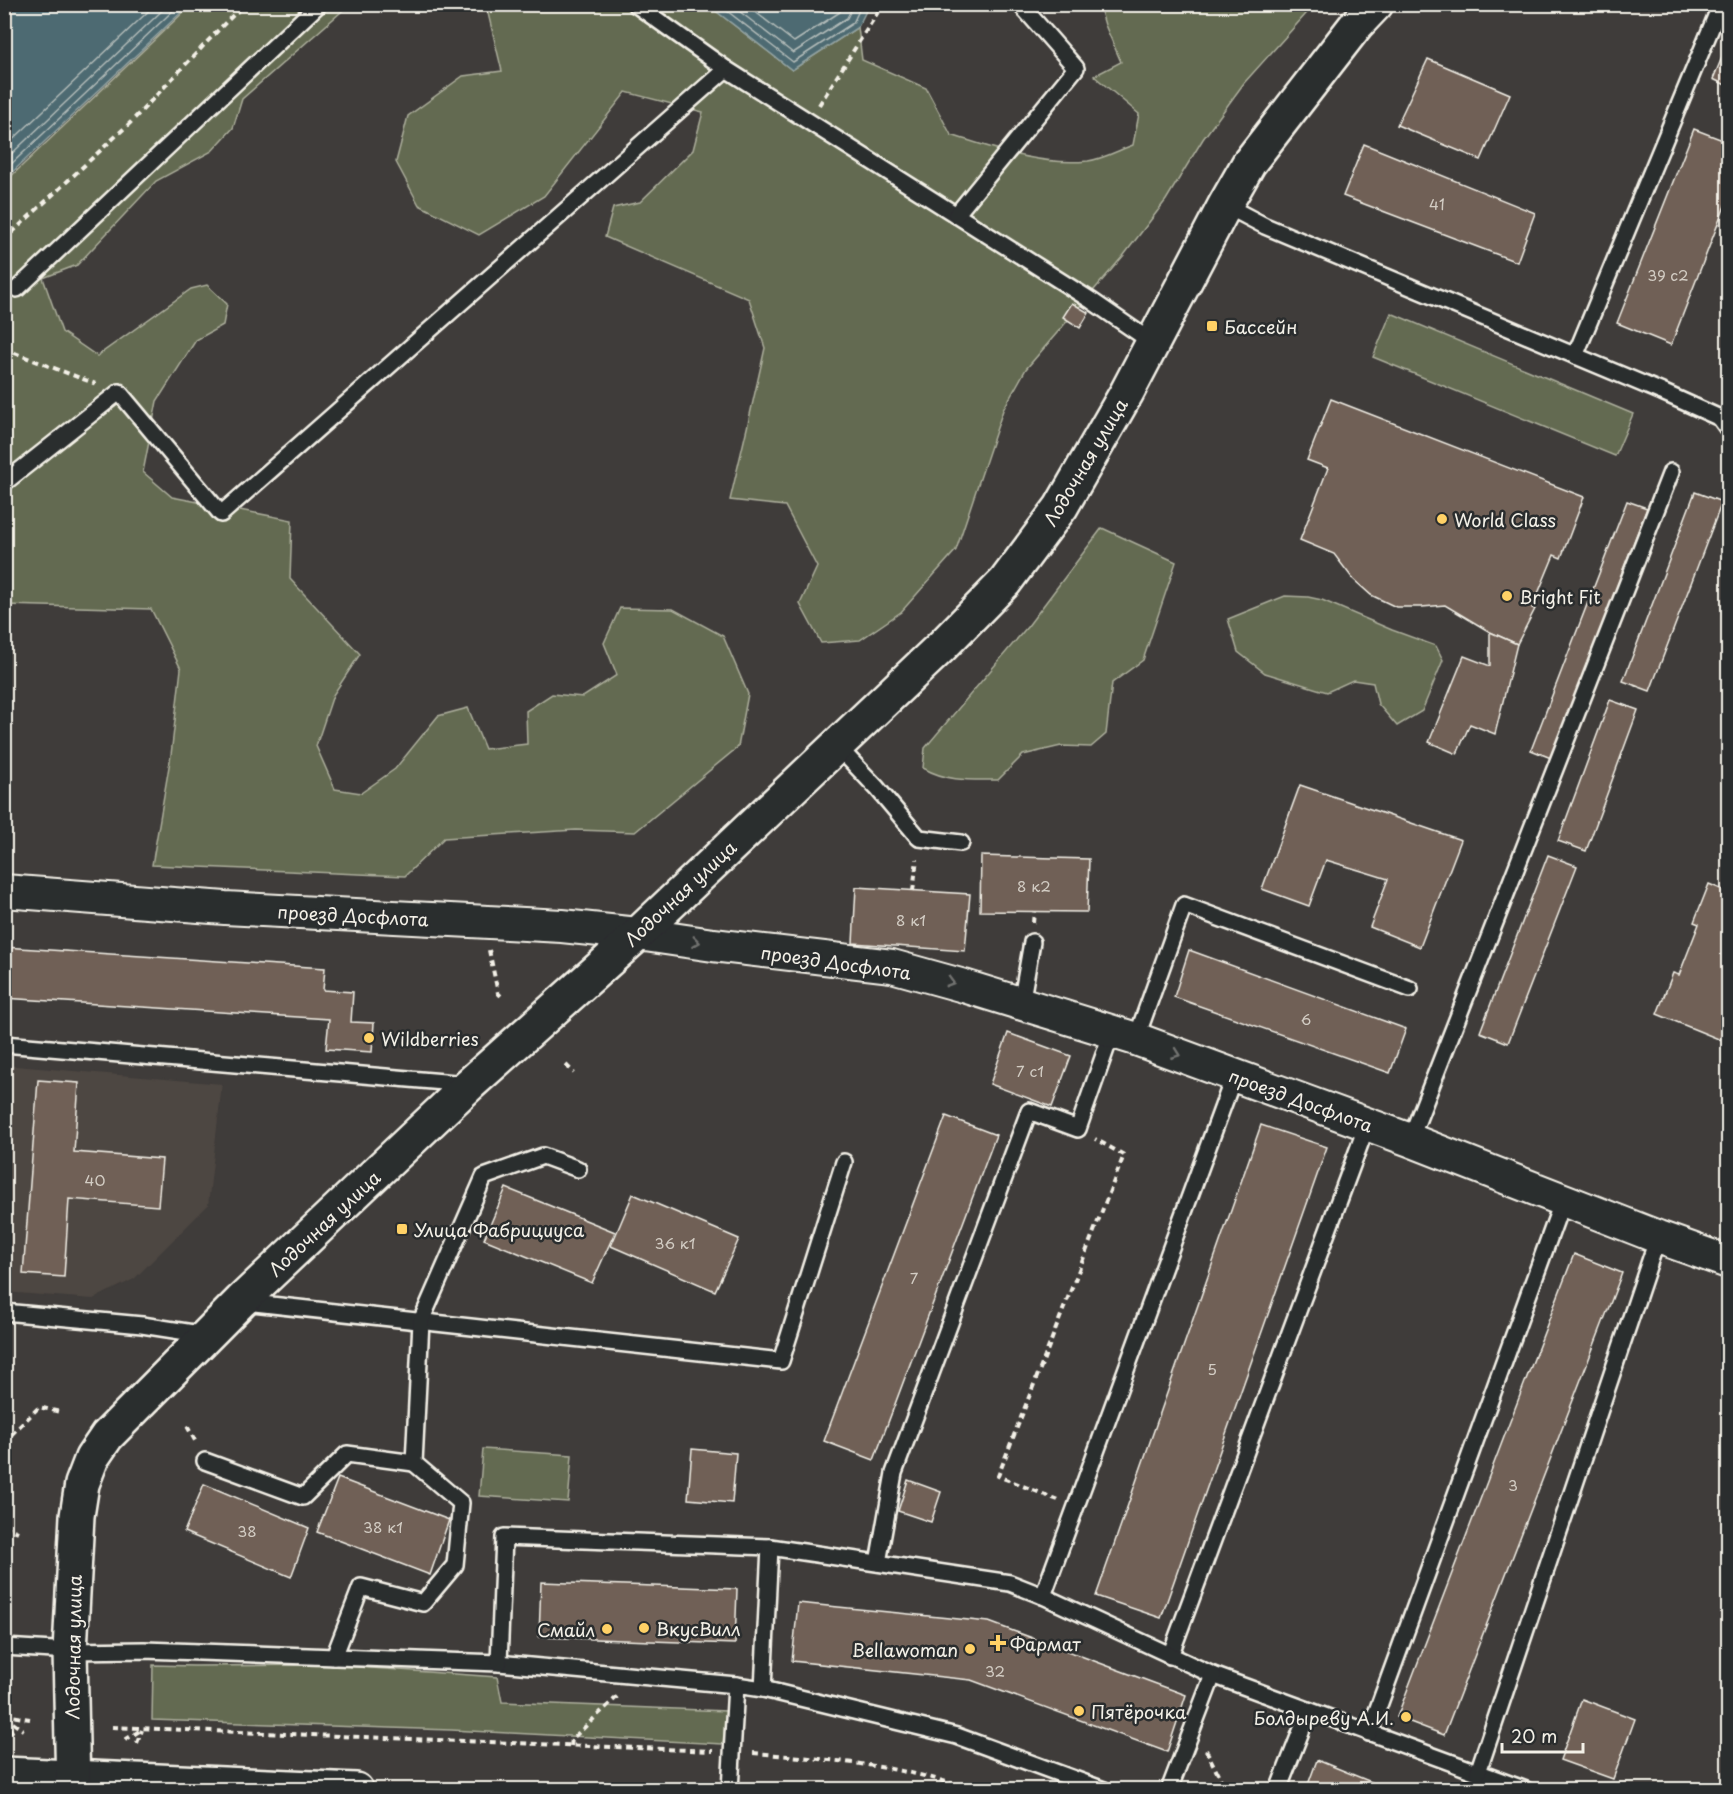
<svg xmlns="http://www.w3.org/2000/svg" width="1733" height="1794" viewBox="0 0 1733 1794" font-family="'Playpen Sans',sans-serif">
<rect width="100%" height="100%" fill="#3f3c3a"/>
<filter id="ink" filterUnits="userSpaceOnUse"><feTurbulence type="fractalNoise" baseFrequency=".0167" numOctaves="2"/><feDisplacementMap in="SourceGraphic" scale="12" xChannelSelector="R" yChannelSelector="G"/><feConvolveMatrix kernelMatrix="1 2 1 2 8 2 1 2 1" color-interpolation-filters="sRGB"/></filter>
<g filter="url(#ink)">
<path fill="#4e4742" d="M4,1065L222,1084L208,1205L134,1279L93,1299L5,1292Z"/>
<g fill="#646b51" stroke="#acae9c" stroke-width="1.5">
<path d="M191,5H349L242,99L233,128L212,151L156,181L77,265L43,278L62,332L97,356L191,289L207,285L227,304L223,325L196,340L157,401L143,472L172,497L292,520L290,579L360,654L333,695L316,746L335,789L361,793L395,769L438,716L468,708L485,749L527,744L526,711L552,694L583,697L617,675L604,643L620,608L673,609L723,636L748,694L738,747L635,832L576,830L444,838L405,876L152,865L171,755L181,669L151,609L5,605V182Z"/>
<path d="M486,5H708L792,70L858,27L862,60L926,88L951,135C996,149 1040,166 1088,161C1103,159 1119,150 1133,145L1139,114L1094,76L1121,62L1105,25L1099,5H1314L1244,83L1203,139L1166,200L1124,255L1026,369L1003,410L956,550L901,612L860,640L821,643L800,604L817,567L785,506L730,500L747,428L765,348L749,299L605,237L613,208L640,202L693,150L703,112L626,92L544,196L479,235L419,205L396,162L408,116L463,76L502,71Z"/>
<path d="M1391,313L1633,414L1615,456L1373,357Z"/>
<path d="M1102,528L1176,562L1143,660L1112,683L1106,734L1091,747L1061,746L1023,755L998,780C970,780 948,782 923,768L925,748L1028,626Z"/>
<path d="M1285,596L1308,597L1322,600L1392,630L1436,646L1443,660L1422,711L1397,726L1378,704L1373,683L1353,680L1327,692L1265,673L1238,652L1228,619Z"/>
<path d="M483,1449L572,1455L568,1502L479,1496Z"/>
<path d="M153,1665L194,1666L330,1665L497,1677L502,1702L726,1711L723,1744L451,1730L152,1720Z"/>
</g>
<g fill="#4e6b72" stroke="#90a1a1" stroke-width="1.5">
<path d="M5,4H189V5L5,179Z"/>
<path d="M708,5H869L858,27L792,70Z"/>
</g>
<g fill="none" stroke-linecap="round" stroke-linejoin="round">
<g stroke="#b2bbb9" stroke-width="1.5">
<path d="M718,4L793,62L853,23L862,4"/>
<path d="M730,4L793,53L847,18L854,4"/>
<path d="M745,4L794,42L840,12L844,4"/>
<path d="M4,148L156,4"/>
<path d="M4,161L169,4"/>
<path d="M4,171L180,4"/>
</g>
</g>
<g fill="#706056" stroke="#f4f1e8" stroke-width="1.5">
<path d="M1728,43V86L1713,79Z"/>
<path d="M1428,59L1510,94L1481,160L1397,125Z"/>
<path d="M1694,129L1728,142V198L1671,345L1617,323Z"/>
<path d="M1364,144L1535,213L1517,262L1343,196Z"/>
<path d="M1072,303L1089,313L1080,328L1063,317Z"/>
<path d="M1331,399L1584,497L1561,558L1554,555L1532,608L1535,609L1517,644L1490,632L1445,605L1422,607H1396L1371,595L1353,579L1334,554L1300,540L1328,468L1307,460Z"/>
<path d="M1695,492L1722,502L1650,691L1623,681Z"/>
<path d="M1627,501L1647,508L1551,758L1531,750Z"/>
<path d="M1490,632L1517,644L1495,734L1470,724L1457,754L1429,742L1464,656L1490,666Z"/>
<path d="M1610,700L1638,710L1586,851L1558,841Z"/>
<path d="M1300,785L1461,840L1420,947L1370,927L1388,879L1326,860L1309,906L1262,889Z"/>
<path d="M1548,855L1577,866L1508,1043L1480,1032Z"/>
<path d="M981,856L1089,859L1087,912L980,911Z"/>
<path d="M1709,884L1728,892V1022L1721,1040L1657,1014L1673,973L1679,975L1699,924L1694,922Z"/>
<path d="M856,887L970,894L965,951L853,943Z"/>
<path d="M4,947L325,968L323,990L353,992L351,1022L374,1023L372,1052L326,1049L329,1019L4,998Z"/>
<path d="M1189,950L1406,1029L1390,1073L1174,997Z"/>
<path d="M1008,1033L1071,1056L1052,1107L990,1084Z"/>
<path d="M38,1080L79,1083L74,1152L162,1159L158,1206L69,1199L64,1277L23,1274Z"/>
<path d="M946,1116L996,1135L874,1460L824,1441Z"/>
<path d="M1261,1125L1327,1147L1161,1618L1096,1596Z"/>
<path d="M506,1188L615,1232L592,1283L484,1239Z"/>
<path d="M633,1194L739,1239L715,1291L611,1246Z"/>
<path d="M1574,1254L1622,1273L1444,1735L1397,1717Z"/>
<path d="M692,1449L736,1453L732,1503L688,1499Z"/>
<path d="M338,1478L449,1520L430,1575L317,1532Z"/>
<path d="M908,1480L941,1492L931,1522L898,1511Z"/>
<path d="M204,1484L309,1528L291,1577L184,1532Z"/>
<path d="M541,1582L737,1589L735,1644L539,1637Z"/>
<path d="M798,1603L989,1622L1186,1695L1167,1752L971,1680L792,1661Z"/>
<path d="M1582,1699L1635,1719L1613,1779L1560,1760Z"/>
<path d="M1317,1760L1391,1790H1306Z"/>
</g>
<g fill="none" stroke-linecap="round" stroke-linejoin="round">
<g stroke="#f4f1e8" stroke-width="20">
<g id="lane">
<path d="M635,4L726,69L1092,301L1153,343"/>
<path d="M1225,205L1265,226L1662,392L1720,418L1728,429"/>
<path d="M956,215L1076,68L1020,4"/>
<path d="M17,289L319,4"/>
<path d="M1575,356L1721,4"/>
<path d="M4,483L119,392L221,514L726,69"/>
<path d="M837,746L877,788L919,838L961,843"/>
<path d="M1021,1004L1032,942"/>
<path d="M1136,1039L1184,905L1410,989"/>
<path d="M4,1044L467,1084"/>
<path d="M1410,1140L1671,472"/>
<path d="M244,1302L781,1361L844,1162"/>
<path d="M4,1312L142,1325L206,1335"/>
<path d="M205,1461L303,1497L347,1454L414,1463"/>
<path d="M878,1563L894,1473L1029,1111L1078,1129L1112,1032"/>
<path d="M1043,1596L1234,1076"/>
<path d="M4,1647L70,1651L144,1650L499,1663L736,1685L763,1689L957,1736L1104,1790"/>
<path d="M1170,1656L1367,1125"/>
<path d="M334,1657L361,1587L423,1603L455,1565L461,1503L414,1463L421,1321L484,1177L543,1156L578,1169"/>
<path d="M499,1663L504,1537L770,1547"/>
<path d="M763,1689L770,1547L1010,1583L1043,1596L1213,1675L1526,1790"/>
<path d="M1369,1733L1563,1200"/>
<path d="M1478,1772L1658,1237"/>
<path d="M730,1790L736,1685"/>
<path d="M1169,1790L1213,1675"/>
<path d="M1278,1790L1309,1711"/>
</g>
</g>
<g stroke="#f4f1e8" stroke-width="36">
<path id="street" d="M4,891L225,908L562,926L638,934L713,945L892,966L964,986L1136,1039L1410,1140L1658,1237L1728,1262"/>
</g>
<g stroke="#f4f1e8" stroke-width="38">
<g id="secondary">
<path d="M4,1774L356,1790"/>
<path d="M73,1790L70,1651L77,1516L82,1484L92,1458L107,1436L241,1301L470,1084L638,934L942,646L1005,582L1061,507L1127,392L1225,205L1249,163L1356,25L1376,4"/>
</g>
</g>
<g stroke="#f4f1e8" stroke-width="4" stroke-dasharray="6 4.5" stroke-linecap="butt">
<path d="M819,105L883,4"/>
<path d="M4,240L130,123L226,22L245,4"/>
<path d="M4,349L96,384"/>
<path d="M913,891L917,859"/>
<path d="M1033,923L1034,911"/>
<path d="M489,950L498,993L501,996"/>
<path d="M566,1065L574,1073"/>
<path d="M187,1426L197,1444"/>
<path d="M4,1442L39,1407L60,1412"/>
<path d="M1058,1500L998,1476L1124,1155L1095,1139"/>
<path d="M4,1526L18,1532"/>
<path d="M4,1715L30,1719"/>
<path d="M4,1717L23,1730"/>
<path d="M4,1719L15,1737"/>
<path d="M112,1727L713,1751"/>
<path d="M125,1740L141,1730"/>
<path d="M137,1743L142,1730"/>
<path d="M571,1746L572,1739L619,1695"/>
<path d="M1206,1750L1226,1790"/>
<path d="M753,1753C826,1759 901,1765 971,1790"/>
</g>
<use href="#lane" stroke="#2a2d2e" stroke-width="15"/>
<use href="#street" stroke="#2a2d2e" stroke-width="32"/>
<use href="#secondary" stroke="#2a2d2e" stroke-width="33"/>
</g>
<defs><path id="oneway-chevron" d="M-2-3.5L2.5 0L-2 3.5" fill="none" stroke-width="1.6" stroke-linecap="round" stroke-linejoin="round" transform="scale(1.5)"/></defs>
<g stroke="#71726f">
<use href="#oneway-chevron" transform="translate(696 942) rotate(8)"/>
<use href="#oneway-chevron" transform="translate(950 982) rotate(16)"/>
<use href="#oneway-chevron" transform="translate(1176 1054) rotate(20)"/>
</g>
</g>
<g fill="#ffd166" stroke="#2a2d2e" stroke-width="2">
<rect x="1206" y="320" width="12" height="12" rx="3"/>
<circle cx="1442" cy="519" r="6"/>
<circle cx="1507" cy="596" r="6"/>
<circle cx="369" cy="1038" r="6"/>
<rect x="396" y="1223" width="12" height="12" rx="3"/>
<circle cx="644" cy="1628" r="6"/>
<circle cx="607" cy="1629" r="6"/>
<path d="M995 1634h6v6h6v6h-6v6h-6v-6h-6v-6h6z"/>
<circle cx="970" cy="1649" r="6"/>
<circle cx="1079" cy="1711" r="6"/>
<circle cx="1406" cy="1717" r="6"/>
</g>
<g text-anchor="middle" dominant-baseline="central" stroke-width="5" stroke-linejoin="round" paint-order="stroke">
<g font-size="15" fill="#d3cdc4">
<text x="1437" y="203">41</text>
<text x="1668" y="274">39 с2</text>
<text x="1034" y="885">8 к2</text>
<text x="911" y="919">8 к1</text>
<text x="1306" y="1018">6</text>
<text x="1030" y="1070">7 с1</text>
<text x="95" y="1179">40</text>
<text x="675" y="1242">36 к1</text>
<text x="914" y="1277">7</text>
<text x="1212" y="1368">5</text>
<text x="1513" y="1484">3</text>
<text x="383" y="1526">38 к1</text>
<text x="247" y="1530">38</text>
<text x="995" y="1670">32</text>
</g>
<g font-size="18" fill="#f4f1e8" stroke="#2a2d2e" text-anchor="start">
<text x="1224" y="326">Бассейн</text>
<text x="1454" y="519">World Class</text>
<text x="1519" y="596">Bright Fit</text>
<text x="381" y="1038">Wildberries</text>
<text x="414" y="1229">Улица Фабрициуса</text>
<text x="656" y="1628">ВкусВилл</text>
<text x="595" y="1629" text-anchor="end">Смайл</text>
<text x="1010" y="1643">Фармат</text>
<text x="958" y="1649" text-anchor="end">Bellawoman</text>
<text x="1091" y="1711">Пятёрочка</text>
<text x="1394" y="1717" text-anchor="end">Болдыреву А.И.</text>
</g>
<g font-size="18" fill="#f4f1e8" stroke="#2a2d2e">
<text transform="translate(1085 462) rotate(-59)">Лодочная улица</text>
<text transform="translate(680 893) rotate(-43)">Лодочная улица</text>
<text transform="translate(353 915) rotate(3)">проезд Досфлота</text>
<text transform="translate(836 962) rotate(8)">проезд Досфлота</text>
<text transform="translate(1301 1100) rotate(20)">проезд Досфлота</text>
<text transform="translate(324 1223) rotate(-43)">Лодочная улица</text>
<text transform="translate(73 1647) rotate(-89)">Лодочная улица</text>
</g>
</g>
<rect width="1733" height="1794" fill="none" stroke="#2a2d2e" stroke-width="24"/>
<rect x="12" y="12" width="1709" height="1770" fill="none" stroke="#f4f1e8" stroke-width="2" filter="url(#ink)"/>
<path d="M1502 1743v9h81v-9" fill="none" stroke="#f4f1e8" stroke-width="3"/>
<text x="1511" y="1743" font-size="18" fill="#f4f1e8" stroke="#2a2d2e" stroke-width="4.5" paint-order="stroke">20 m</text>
</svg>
